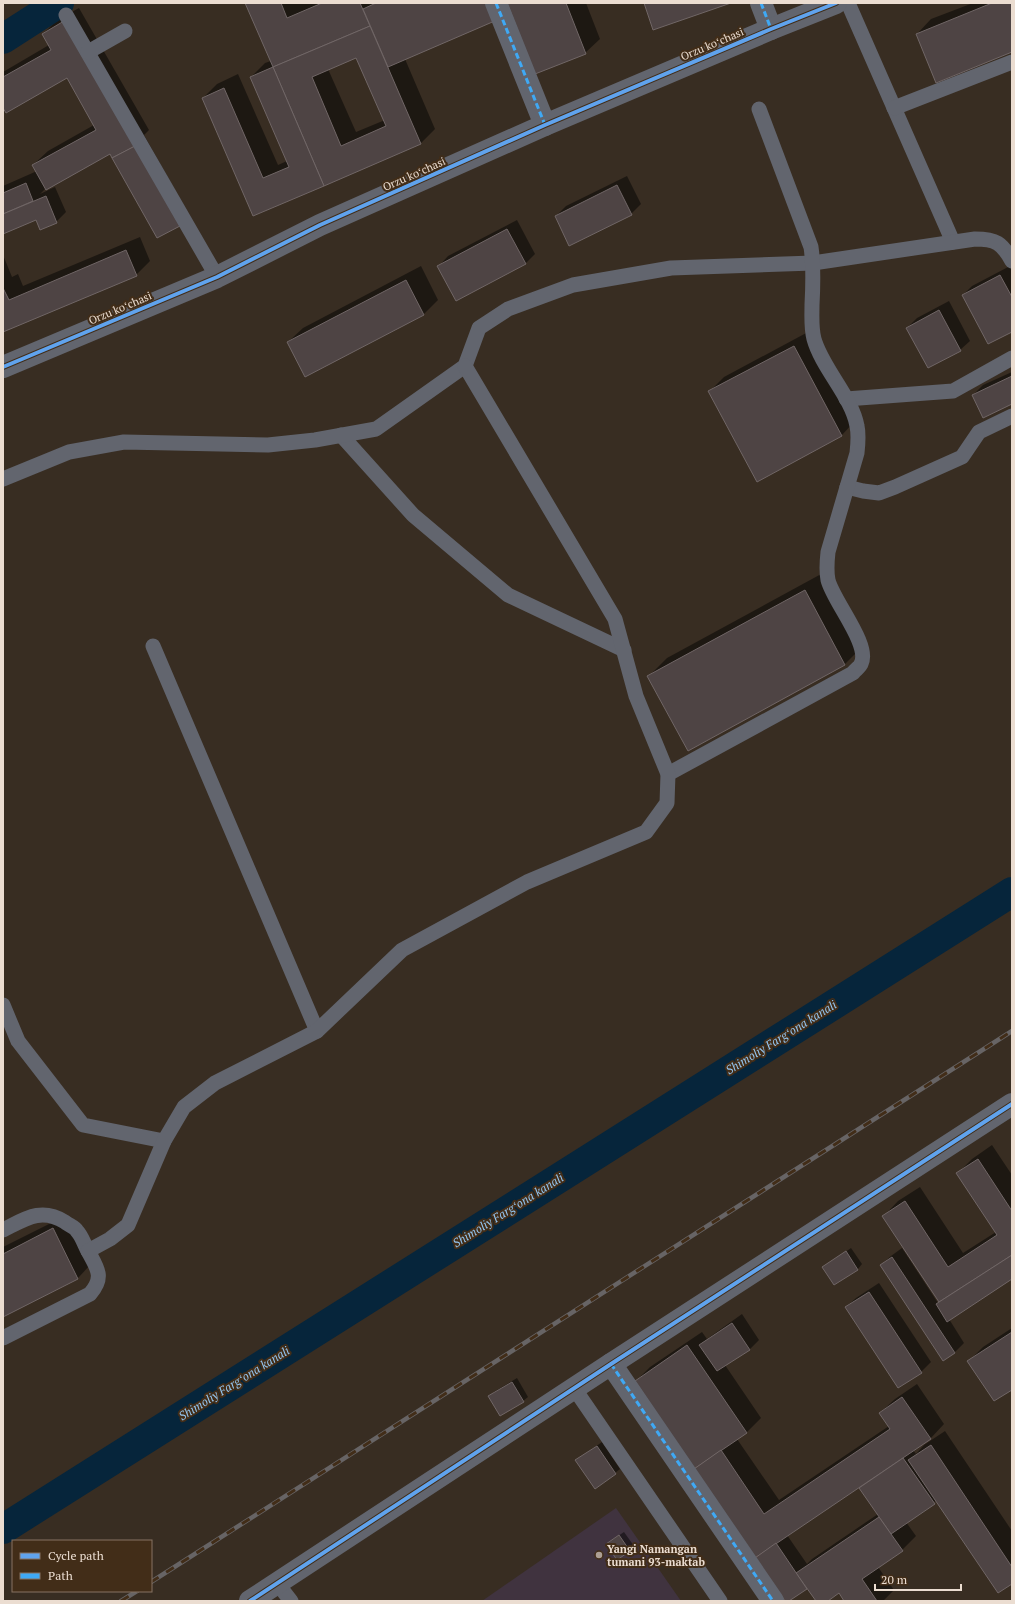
<svg xmlns="http://www.w3.org/2000/svg" width="1015" height="1604" viewBox="0 0 1015 1604" font-family="'PT Serif',serif">
<rect width="100%" height="100%" fill="#382d22"/>
<path fill="#40333f" d="M616,1508L681,1601H482Z"/>
<g fill="#0007" fill-rule="evenodd">
<path d="M246,3H301L302,4L305,3H586L600,39L585,53L510,6L405,59L435,129L421,143L254,214L203,98L217,84L238,74L278,165L287,161L251,77L265,63L271,61ZM357,57L385,120L356,132L328,69Z"/>
<path d="M973,3H1012V51L917,34L931,19Z"/>
<path d="M79,8L149,130L144,135L189,215L110,153L46,188L40,194L55,187L66,212L56,222L36,219L3,233V186L37,171L33,165L48,151L94,125L67,77L3,106V72L49,45L43,34L57,20Z"/>
<path d="M627,176L641,204L631,214L556,216L566,206Z"/>
<path d="M517,220L535,254L526,263L439,266L448,256Z"/>
<path d="M140,237L150,261L136,275L3,331V255L12,277L18,274L23,286Z"/>
<path d="M421,266L438,300L424,314L306,376L288,342L303,328Z"/>
<path d="M1010,266L1012,270V331L963,295L972,286Z"/>
<path d="M949,301L970,341L960,350L907,328L917,318Z"/>
<path d="M808,332L855,421L841,436L710,391L724,377Z"/>
<path d="M1012,372V403L973,395L983,385Z"/>
<path d="M823,573L863,646L845,664L688,750L648,677L667,658Z"/>
<path d="M992,1145L1012,1175V1278L949,1319L964,1343L954,1353L881,1265L891,1256L902,1248L938,1303L940,1301L884,1216L898,1201L920,1187L963,1253L996,1232L958,1173L972,1159Z"/>
<path d="M67,1215L92,1263L78,1278L3,1316V1247Z"/>
<path d="M851,1248L862,1264L858,1269L834,1284L823,1268Z"/>
<path d="M879,1283L931,1362L921,1372L846,1307L856,1298Z"/>
<path d="M742,1314L759,1340L749,1350L725,1365L761,1418L747,1432L737,1439L779,1500L889,1426L880,1413L895,1399L917,1384L944,1424L930,1439L913,1450L916,1454L924,1445L945,1431L1012,1531V1583L937,1500L906,1522L916,1536L902,1550L878,1567L894,1590L883,1601H845L839,1592L826,1601H817L808,1587L786,1601L636,1381L650,1367L702,1332L707,1339ZM864,1484L878,1514L812,1559L807,1564L787,1535Z"/>
<path d="M1012,1328V1389L969,1361L983,1347Z"/>
<path d="M517,1378L528,1397L523,1401L489,1397L494,1392Z"/>
<path d="M602,1442L620,1469L615,1473L577,1460Z"/>
<path d="M624,1532L634,1546L629,1550L612,1540Z"/>
</g>
<g fill="none" stroke-linecap="round" stroke-linejoin="round">
<g stroke="#06253b" stroke-width="30">
<path d="M3,39L59,3"/>
<path d="M3,1529L1012,892"/>
</g>
</g>
<g fill="#4e4444" stroke="#706666" fill-rule="evenodd">
<path d="M245,3H281L287,18L322,3H360L370,26L273,67Z"/>
<path d="M376,3H489L497,20L388,67L363,9Z"/>
<path d="M507,3H566L586,54L535,74Z"/>
<path d="M644,3H731L653,30Z"/>
<path d="M992,3H1012V52L936,83L916,34Z"/>
<path d="M64,21L135,146L112,158L110,154L46,190L32,165L96,130L67,78L6,113L3,108V77L51,50L42,34Z"/>
<path d="M370,26L421,144L324,186L273,67ZM356,58L386,126L341,146L312,77Z"/>
<path d="M273,67L324,186L253,216L202,98L224,88L263,178L289,167L250,77Z"/>
<path d="M135,146L180,226L157,238L112,158Z"/>
<path d="M26,183L33,201L3,214V193Z"/>
<path d="M617,185L632,215L569,246L555,216Z"/>
<path d="M46,196L57,223L40,230L36,220L3,234V214Z"/>
<path d="M507,229L526,264L456,301L437,266Z"/>
<path d="M126,250L137,276L3,332V288L9,300Z"/>
<path d="M1000,275L1012,297V332L988,344L962,295Z"/>
<path d="M406,280L424,315L305,377L287,342Z"/>
<path d="M939,310L961,351L928,368L906,328Z"/>
<path d="M794,346L842,436L757,482L708,391Z"/>
<path d="M1012,376V404L983,418L972,395Z"/>
<path d="M805,590L845,665L688,751L647,676Z"/>
<path d="M978,1159L1012,1211V1255L939,1302L882,1216L905,1201L948,1267L997,1235L956,1173Z"/>
<path d="M53,1228L78,1279L3,1317V1254Z"/>
<path d="M846,1251L858,1270L834,1285L822,1267Z"/>
<path d="M1012,1255V1279L947,1322L936,1304Z"/>
<path d="M892,1257L955,1353L943,1361L880,1265Z"/>
<path d="M869,1292L922,1373L898,1388L845,1307Z"/>
<path d="M732,1323L750,1350L717,1371L699,1345Z"/>
<path d="M1012,1332V1390L994,1401L967,1361Z"/>
<path d="M687,1345L747,1433L694,1469L635,1381Z"/>
<path d="M512,1382L524,1402L500,1416L488,1396Z"/>
<path d="M902,1397L931,1439L755,1558L694,1469L721,1450L764,1514L890,1429L879,1413Z"/>
<path d="M931,1445L1012,1567V1584L998,1593L908,1460Z"/>
<path d="M597,1446L616,1474L595,1489L575,1460Z"/>
<path d="M903,1458L935,1504L891,1534L859,1488Z"/>
<path d="M879,1517L903,1551L862,1579L877,1601H844L839,1593L828,1601H816L796,1573Z"/>
<path d="M619,1535L630,1551L617,1560L606,1544Z"/>
<path d="M776,1543L807,1589L789,1601H785L755,1558Z"/>
</g>
<g fill="none" stroke-linecap="round" stroke-linejoin="round">
<g stroke="#62656e" stroke-width="15">
<path d="M848,3L953,242"/>
<path d="M66,15L217,277"/>
<path d="M88,52L125,31"/>
<path d="M894,108L1012,62"/>
<path d="M846,399L953,391L1012,358"/>
<path d="M341,435L413,515L508,595L624,650"/>
<path d="M3,479L69,452L124,442L268,445L315,440L376,429L465,366L479,328L508,309L573,285L671,268L813,263L975,239C996,239 1002,243 1012,261"/>
<path d="M847,487L863,491L879,493L895,487L962,457L979,432L1012,416"/>
<path d="M153,646L317,1031"/>
<path d="M668,774L853,673C855,670 860,667 861,664C871,645 833,601 828,580C826,570 827,561 828,552L857,453C858,444 859,435 857,426C852,397 822,368 814,339C811,328 812,316 812,305C813,286 814,267 811,247L759,109"/>
<path d="M3,1005L18,1041L83,1125L164,1141"/>
<path d="M3,1230C25,1219 41,1207 65,1222C68,1225 75,1227 77,1231C82,1236 84,1244 88,1251"/>
<path d="M3,1338L90,1294C105,1277 97,1268 88,1251L110,1239L128,1225L164,1141L184,1107L215,1083L317,1031L402,950L527,882L646,832L667,803L668,774L636,696L615,619L465,366"/>
<path d="M574,1388L720,1601"/>
<path d="M277,1583L291,1601"/>
</g>
<g stroke="#62656e" stroke-width="22">
<path d="M496,3L545,125"/>
<path d="M761,3L771,29"/>
<path d="M611,1364L773,1601"/>
<path d="M250,1601L611,1364L1012,1104"/>
</g>
<path stroke="#62656e" stroke-width="22" d="M3,367L217,277L320,225L545,125L771,29L836,3"/>
<g stroke="#676465" stroke-width="4.5">
<g id="rail">
<path d="M151,1582L1012,1031"/>
<path d="M121,1601L137,1591"/>
</g>
</g>
<use href="#rail" stroke="#422d18" stroke-width="3" stroke-dasharray="9" stroke-linecap="butt"/>
<g stroke="#3fa9f5" stroke-width="3" stroke-dasharray="6 3" stroke-linecap="butt">
<path d="M496,3L545,125"/>
<path d="M761,3L771,29"/>
<path d="M611,1364L773,1601"/>
</g>
<g stroke="#422d18" stroke-width="6">
<g id="cycleway">
<path d="M3,367L217,277L320,225L545,125L771,29L836,3"/>
<path d="M250,1601L611,1364L1012,1104"/>
</g>
</g>
<use href="#cycleway" stroke="#60a3ed" stroke-width="4"/>
</g>
<circle fill="#ac9f94" stroke="#422d18" stroke-width="1.5" cx="599" cy="1555" r="4"/>
<g text-anchor="middle" dominant-baseline="central" stroke-width="4" stroke-linejoin="round" paint-order="stroke">
<g font-size="11" fill="#ebddd1" stroke="#422d18">
<text transform="translate(712 44) rotate(-23)">Orzu koʻchasi</text>
<text transform="translate(414 174) rotate(-24)">Orzu koʻchasi</text>
<text transform="translate(120 308) rotate(-23)">Orzu koʻchasi</text>
</g>
<g font-size="11" font-weight="bold" fill="#ebddd1" stroke="#422d18" text-anchor="start">
<text x="607" y="1549">Yangi Namangan<tspan x="607" dy="13">tumani 93-maktab</tspan></text>
</g>
<g font-size="12" font-style="italic" fill="#94c6f1" stroke="#422d18">
<text transform="translate(781 1037) rotate(-32)">Shimoliy Fargʻona kanali</text>
<text transform="translate(508 1210) rotate(-32)">Shimoliy Fargʻona kanali</text>
<text transform="translate(234 1383) rotate(-32)">Shimoliy Fargʻona kanali</text>
</g>
</g>
<rect width="1015" height="1604" fill="none" stroke="#ebddd1" stroke-width="8"/>
<rect x="12" y="1540" width="140" height="52" fill="#422d18" stroke="#867362"/>
<rect x="20" y="1553" width="20" height="6" fill="#60a3ed" stroke="#867362"/>
<text x="48" y="1560" font-size="12" fill="#ebddd1">Cycle path</text>
<rect x="20" y="1573" width="20" height="6" fill="#3fa9f5" stroke="#867362"/>
<text x="48" y="1580" font-size="12" fill="#ebddd1">Path</text>
<path d="M875 1584v6h86v-6" fill="none" stroke="#ebddd1" stroke-width="2"/>
<text x="881" y="1584" font-size="12" fill="#ebddd1" stroke="#422d18" stroke-width="3" paint-order="stroke">20 m</text>
</svg>
